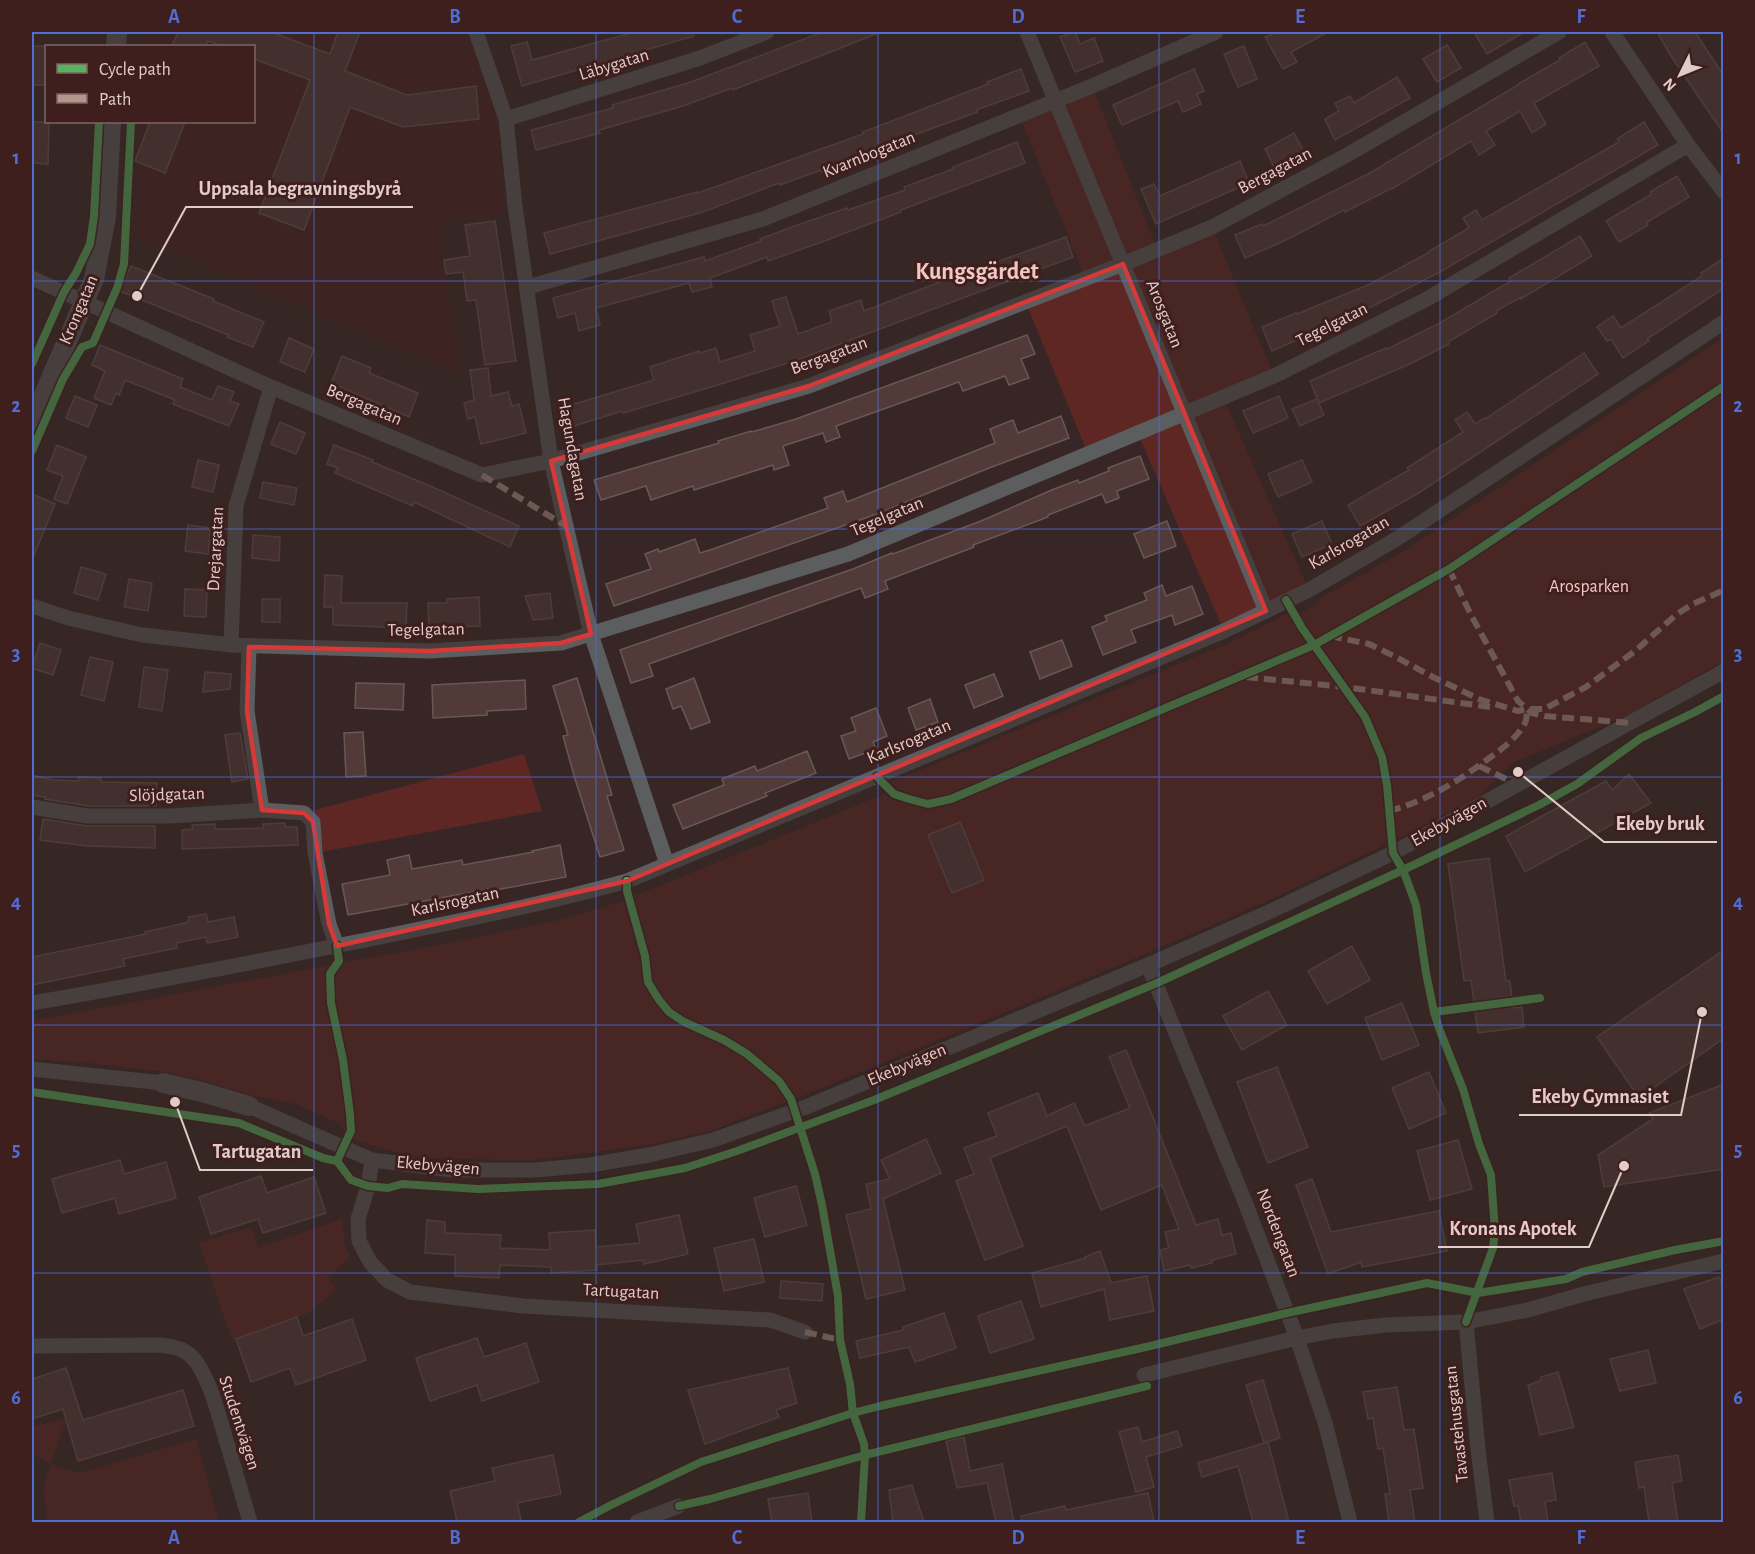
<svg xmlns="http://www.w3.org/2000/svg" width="1755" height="1554" viewBox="0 0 1755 1554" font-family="'Alegreya Sans',sans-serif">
<rect width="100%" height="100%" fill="#372625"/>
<path fill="#462220" d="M144,32H467L498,121L505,215L439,222L460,374L135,236L140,122H254V46H143Z"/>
<g fill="#5e2724">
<path d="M1092,86L1157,249L1212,227L1274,376L1223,397L1309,590L1224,631L1138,434L1088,454L1026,303L1086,280L1019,115Z"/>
<path d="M1723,338V661L1626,716L1514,762L1477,798L1399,838L1267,901L1145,954L805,1095L710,1131L648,1145L534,1160L449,1159L410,1156L354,1140L338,1123L295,1104L251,1095L205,1081L165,1072L89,1063L32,1059V1021L449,943L564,919L620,902L882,795L891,782L1227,644L1286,614L1292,618L1316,605L1319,599L1406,550Z"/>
<path d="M524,754L542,811L315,853L304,813Z"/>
<path d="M342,1219L345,1246L350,1257L328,1278L337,1289L308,1313L232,1340L199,1243L251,1227L258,1248Z"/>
<path d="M67,1418L51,1464L79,1473L196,1439L219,1522H48L43,1489L51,1464L32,1454V1427Z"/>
</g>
<g fill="#523a39" stroke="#675856" stroke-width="1.5">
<path d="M178,32H271L330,54L338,32H360L345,71L407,95L476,86L479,119L403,127L350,107L304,230L259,213L310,80L254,59V46H222L208,41L206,46H172Z"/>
<path d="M635,32H693L694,36L522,86L511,46L527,42L532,60Z"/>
<path d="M823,32H878L879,33L733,90L732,88L683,106L599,130L600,133L536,150L531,130L613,108L612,105L688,83Z"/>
<path d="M1075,32L1080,44L1094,38L1103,61L1075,72L1060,37Z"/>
<path d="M1278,32H1328L1291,52L1297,62L1283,69L1265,37Z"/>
<path d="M1474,32H1524L1487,54Z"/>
<path d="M1657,32H1695L1724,76V134L1673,59Z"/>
<path d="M1585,42L1599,66L1534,103L1546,124L1532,133L1520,111L1486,131L1495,145L1479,155L1471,141L1392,189V188L1345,212L1344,210L1284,241L1245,258L1235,235L1262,224L1263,226L1368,174L1518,85V84L1560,60L1559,58Z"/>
<path d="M1447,45L1461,68L1437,82L1423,59Z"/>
<rect x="32" y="46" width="14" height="39"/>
<path d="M1244,46L1257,79L1238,87L1224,54Z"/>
<path d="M1021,69L1029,91L976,110L977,112L849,159L851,162L822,173L821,170L780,185L779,183L703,212L550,254L544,233L697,192L698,193L863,134V132L988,84L987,82Z"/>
<path d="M1194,69L1204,91L1197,94L1201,104L1183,112L1178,101L1122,125L1113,105Z"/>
<path d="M1397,77L1410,98L1335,140L1325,119L1339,111L1335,103L1350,96L1354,103Z"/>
<path d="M32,122H49L48,164L32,163Z"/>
<path d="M150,122H185L165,173L135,161Z"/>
<path d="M1644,122L1658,145L1440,272L1363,311L1272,351L1262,327L1296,313L1297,314L1370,284L1428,253V252L1469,228L1463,218L1476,210L1482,220L1619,142L1617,139Z"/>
<path d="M1294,133L1306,156L1276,171L1265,149Z"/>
<path d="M1017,142L1025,163L901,210V212L819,243L768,261L767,257L710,278L712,287L692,292L689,283L596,308L600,325L579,331L575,313L558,318L553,298L704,257L705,261L761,241L760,239L789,228L847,208L848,210L905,190L904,187L953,169V167Z"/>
<path d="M1240,161L1249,183L1156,224L1141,189L1154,184L1160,196Z"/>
<path d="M1677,176L1689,197L1647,222L1648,225L1619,242L1606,221L1652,194L1650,192Z"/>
<path d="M495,221L516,361L485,365L476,300L467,301L463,272L446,274L444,260L470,256L465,225Z"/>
<path d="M1580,236L1592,256L1521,299V297L1496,311L1497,313L1448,342L1449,344L1412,363L1319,403L1310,381L1386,348L1387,349L1438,324L1511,281L1509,278Z"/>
<path d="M1066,237L1073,257L797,360L711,387L623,413L622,411L568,428L561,408L654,380L650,367L699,351L700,353L716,348L720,362L755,351L750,335L780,326L772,301L786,297L798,334L832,322L829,311L861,300L864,311L940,282L936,269L950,264L955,277Z"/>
<path d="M1724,258V288L1647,339L1649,341L1623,358L1611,339L1607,341L1597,327L1613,316L1621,328L1702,276L1701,273Z"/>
<path d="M131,266L214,299L213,301L264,322L253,347L227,337L228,335L120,291Z"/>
<path d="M1027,335L1035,354L1021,359L1029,378L1009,385L1005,376L963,391L959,382L836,426L840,437L826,442L823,433L783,446L789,465L774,470L773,465L694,490L693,486L651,500L646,486L601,500L594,480L719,443L718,441L751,431L752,432L796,419Z"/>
<path d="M289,338L314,349L305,372L280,362Z"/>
<path d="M100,345L183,379L180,387L212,400L218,386L234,392L230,401L239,404L229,426L173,404L175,400L125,380L119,395L116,393L111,405L94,398L105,371L92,365Z"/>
<path d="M1584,353L1598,374L1417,494L1360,526L1348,505L1409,470L1407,468L1463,432L1455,420L1467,412L1475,424L1484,418L1485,419Z"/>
<path d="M342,356L371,368L369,373L418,393L409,417L331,383Z"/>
<path d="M488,368L491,396L508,392L512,406L519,404L526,433L481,444L475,417L468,419L464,403L474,400L470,370Z"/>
<path d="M75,396L97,405L88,427L66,418Z"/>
<path d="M1279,396L1288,418L1253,433L1243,411Z"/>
<path d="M1317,399L1324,415L1300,426L1292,409Z"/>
<path d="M1061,416L1069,438L989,468L877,514L614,606L606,584L651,569L645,554L658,549L659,552L695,539L700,553L713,549L828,508L824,498L843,491L847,502L995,443L990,429L1013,420L1018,433Z"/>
<path d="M280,422L305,433L296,454L271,444Z"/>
<path d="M57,445L86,457L67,504L54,499L63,476L47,470Z"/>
<path d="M334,445L373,460L372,462L428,485L519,526L510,547L414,502L413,506L335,473L338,468L327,464Z"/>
<path d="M1140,456L1149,479L1117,491L1119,498L1106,503L1102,494L1048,515V517L973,545L974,547L885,581L888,589L865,598L861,588L649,664L653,676L631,683L620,650L853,569L892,553L893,554L981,521L1054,489L1078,480L1079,483L1109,471L1108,468Z"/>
<path d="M198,460L219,465L213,492L192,487Z"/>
<path d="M1302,460L1312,482L1278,497L1268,474Z"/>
<path d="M263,482L297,488L294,505L260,498Z"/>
<path d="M32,494L55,504L32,560Z"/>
<path d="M1167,521L1176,546L1144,558L1134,534Z"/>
<path d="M1322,521L1332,544L1302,557L1292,534Z"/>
<path d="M188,525L211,528L208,554L185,551Z"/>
<path d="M253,535L280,537L279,561L252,558Z"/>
<path d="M81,567L106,574L98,600L74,593Z"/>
<path d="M325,575L342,576L341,603H407L406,628L333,625V607H324Z"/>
<path d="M129,579L152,583L148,611L124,607Z"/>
<path d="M1162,585L1166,596L1192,586L1203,614L1175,625L1172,615L1131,630L1136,642L1103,655L1092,627L1107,621L1105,616L1147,600L1144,593Z"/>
<path d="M185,589L207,590L206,617L184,616Z"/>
<path d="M550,593L553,618L533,620L525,596Z"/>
<path d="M479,597L480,626L429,628L428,603H447V599Z"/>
<rect x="262" y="599" width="18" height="23"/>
<path d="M1062,640L1072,666L1040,679L1030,652Z"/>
<path d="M40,643L61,650L53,675L32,668Z"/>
<path d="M90,657L113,662L104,701L81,695Z"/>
<path d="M144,667L168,670L162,711L139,707Z"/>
<path d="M205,672L231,674L230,689L203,692Z"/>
<path d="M994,674L1003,696L974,708L965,685Z"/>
<path d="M577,678L612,795L607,796L624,850L600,857L575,779L563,736L568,735L553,686Z"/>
<path d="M694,678L710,722L691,729L681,706L673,709L666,689Z"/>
<path d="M525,680L526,709L487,711V715L433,718L432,685Z"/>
<path d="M356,683L404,684L403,710L355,708Z"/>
<path d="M930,699L938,722L916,730L908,708Z"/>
<path d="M876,708L887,736L873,742L876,749L849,759L841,736L856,731L851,718Z"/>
<path d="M363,732L366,776L346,777L344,733Z"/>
<path d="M240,733L248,779L232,782L225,735Z"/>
<path d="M807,751L816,773L765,793L767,796L683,829L673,805L724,785L722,779L755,766L757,771Z"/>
<path d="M1629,774L1651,803L1525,872L1506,836L1606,781L1612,790Z"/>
<path d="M32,775L53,780L78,781L79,777L101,778V782L157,783L156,806H89L45,799V797L32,795Z"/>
<path d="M43,819L88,826H155V848L87,846L40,840Z"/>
<path d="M960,822L984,880L952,893L928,835Z"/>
<path d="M285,823V827H297L298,845L182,849V830L193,829L192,825L215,824V829H227L263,828V824Z"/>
<path d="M560,845L566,877L490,891V889L348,915L342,884L390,875L387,860L409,855L412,869L462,860L463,865L533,852L532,851Z"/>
<path d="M1489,858L1506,981H1510L1513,1008L1522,1007L1524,1027L1478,1033L1471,980L1464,981L1448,864Z"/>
<path d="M206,914L208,922L234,917L238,937L207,943L206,937L176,943L177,948L123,959L125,966L32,985V957L146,934L145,932L189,922L188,917Z"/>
<path d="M1352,946L1370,980L1327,1004L1308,971Z"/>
<path d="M1724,950V1038L1639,1098L1597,1037Z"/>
<path d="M1268,991L1287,1025L1242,1050L1223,1016Z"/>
<path d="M1402,1003L1419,1045L1382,1060L1365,1018Z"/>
<path d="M1126,1050L1196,1225L1218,1219L1222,1235L1231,1233L1236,1254L1212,1260V1263L1191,1268L1190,1265L1164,1271L1160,1250L1169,1248L1165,1232L1179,1229L1162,1185L1101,1210L1067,1126L990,1158L1023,1246L985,1260L956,1181L974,1174L964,1148L997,1136L988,1113L1038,1093L1047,1116L1074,1103L1085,1126L1130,1108L1109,1057Z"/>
<path d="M1277,1067L1308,1147L1268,1163L1237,1082Z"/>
<path d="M1429,1072L1446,1113L1409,1129L1392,1088Z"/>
<path d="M1724,1084V1169L1604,1187L1598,1155L1653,1119L1649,1113Z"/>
<path d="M926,1139L941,1173L883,1199L905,1290L866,1299L846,1215L871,1209L866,1184L890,1179L881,1160Z"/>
<path d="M1458,1140L1472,1189L1430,1200L1417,1151Z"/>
<path d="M120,1160L124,1174L166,1162L176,1198L119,1214L115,1198L62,1213L52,1179Z"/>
<path d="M261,1176L267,1193L314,1177L326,1213L263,1233L258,1219L211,1234L199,1197Z"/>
<path d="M1312,1179L1331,1232L1439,1211L1447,1251L1362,1267L1361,1262L1328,1274L1296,1185Z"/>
<path d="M796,1186L807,1225L765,1237L754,1198Z"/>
<path d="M679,1215L688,1254L644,1264L643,1260L597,1265V1270L551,1273V1267L500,1265L499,1278L455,1276V1255L425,1253L427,1220L445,1222V1233L501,1235L500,1248L550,1250L549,1233L595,1230L596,1247L640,1243L636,1224Z"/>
<path d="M754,1239L764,1282L724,1291L714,1248Z"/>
<path d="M1100,1251L1111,1283L1147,1276L1154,1311L1110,1320L1104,1289L1041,1307L1032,1273L1086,1258L1085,1257Z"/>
<path d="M1719,1277L1724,1288V1319L1700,1329L1684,1289Z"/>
<path d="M781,1281L823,1284L822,1301L780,1298Z"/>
<path d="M1021,1301L1034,1339L990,1353L978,1316Z"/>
<path d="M944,1313L956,1348L915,1362L909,1347L860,1358L856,1341L903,1330V1327Z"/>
<path d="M297,1317L303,1336L352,1319L366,1360L296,1385L290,1368L251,1382L236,1339Z"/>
<path d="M477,1338L484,1357L526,1343L539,1382L482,1401L477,1385L430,1401L416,1358Z"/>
<path d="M1648,1350L1656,1383L1620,1391L1610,1359Z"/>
<path d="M66,1368L83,1420L183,1390L194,1426L78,1461L63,1409L32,1419V1379Z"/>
<path d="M788,1368L797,1403L776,1410L779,1417L705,1444L688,1390Z"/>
<path d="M1558,1372L1574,1427L1540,1435L1528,1385L1540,1381L1541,1377Z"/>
<path d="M1263,1380L1280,1438L1264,1443L1246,1385Z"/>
<path d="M1397,1387L1404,1430L1414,1429L1423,1488L1410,1490L1415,1522H1389L1385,1494H1390L1383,1448L1378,1449L1373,1418L1368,1419L1363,1392Z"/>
<path d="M1138,1427L1142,1442L1177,1431L1182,1446L1146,1457L1154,1487L1136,1492L1119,1432Z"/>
<path d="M964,1437L970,1471L1002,1464L1014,1522H996L987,1483L957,1488L946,1441Z"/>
<path d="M1268,1442L1289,1522H1253L1238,1466L1202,1477L1198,1463Z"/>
<path d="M553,1455L561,1494L517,1503L521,1520L508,1522H457L450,1491L495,1481L492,1468Z"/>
<path d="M1678,1455L1682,1481L1672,1483L1678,1522H1649L1644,1487L1639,1488L1635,1462Z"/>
<path d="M1552,1473L1556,1500L1545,1502L1548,1522H1521L1518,1506H1514L1509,1480Z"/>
<path d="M912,1485L924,1522H893L889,1490Z"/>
<path d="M808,1493L812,1522H772L768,1499Z"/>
<path d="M1148,1493L1154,1522H1022L1021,1516L1065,1506L1066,1510Z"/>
</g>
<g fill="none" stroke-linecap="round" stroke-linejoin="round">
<g stroke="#5b5d5e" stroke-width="15">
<path d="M476,32L506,119L515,206L551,461L591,634L667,864"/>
<path d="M1027,32L1266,611"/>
<path d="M1612,32L1688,145L1724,192"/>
<path d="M506,119L700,58L767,32"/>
<path d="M32,278L271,387L482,475L551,461L809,386L1123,264L1212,227L1347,155L1559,32"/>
<path d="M528,287L763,219L1092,86L1216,32"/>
<path d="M32,606L68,618L142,635L231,645L430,651L561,643L848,554L1274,376L1427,299L1688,145"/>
<path d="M231,645L236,506L271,387"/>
<path d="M249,647L247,711L262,810"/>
<path d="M32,807L88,816H170L262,810L304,813L313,822L315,853L329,924L337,946"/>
<path d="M1148,965L1243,1197L1297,1338L1326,1426L1350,1522"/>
<path d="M32,1003C143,984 255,962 366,940C453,922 541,905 627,881L1224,631L1309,590L1398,538L1724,322"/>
<path d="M32,1069L163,1083"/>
<path d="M249,1106L372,1160L452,1170H536L590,1165L649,1155L713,1140L806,1107L1148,965L1271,911L1393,853L1724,671"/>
<path d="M372,1160L368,1186L358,1219L359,1241L370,1262L387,1280L410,1292L523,1306L770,1320L805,1332"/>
<path d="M1466,1322L1478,1449L1487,1522"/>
<path d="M32,1346L160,1345C171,1346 182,1348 190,1355C210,1373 221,1425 229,1450C236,1474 243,1498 250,1522"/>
<path d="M1144,1375L1297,1338L1333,1331L1385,1325L1466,1322L1528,1310L1584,1294L1724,1261"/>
<path d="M637,1522L679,1506"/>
</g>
<g stroke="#5b5d5e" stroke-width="20">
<path d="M116,46L117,32"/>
<path d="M32,422L94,279L106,217L111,122"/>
<path d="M163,1083L202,1092L249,1106"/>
</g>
<g stroke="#b2968c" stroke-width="6" stroke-dasharray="12 6" stroke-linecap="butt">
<path d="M482,475L566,526"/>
<path d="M1449,569L1471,615L1518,701L1532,713L1545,716L1631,723"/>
<path d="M1330,636L1369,644L1394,656L1435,678L1479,699L1518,711L1527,709H1544L1586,687L1635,651L1677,614L1693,604L1724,590"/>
<path d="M1246,677L1345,687L1490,707"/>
<path d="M1479,766L1506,779"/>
<path d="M1389,811C1426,801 1457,782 1488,759C1502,749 1517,738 1525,723C1527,719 1527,713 1527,709"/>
<path d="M805,1332L840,1340"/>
</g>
<g stroke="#3f1f1d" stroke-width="11">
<g id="cycleway">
<path d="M32,364L64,292L76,273L90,244L94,216L99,122"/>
<path d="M32,451L63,379L82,347L93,343L117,288L124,264L131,122"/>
<path d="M1286,600L1302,628L1365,717L1382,757L1387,785L1393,853L1403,870L1416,905L1426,973L1434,1012L1440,1031L1463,1089L1479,1144L1491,1175L1495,1231L1493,1248L1466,1322"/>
<path d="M877,777L894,794L909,799L928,804L951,799L1314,645L1449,569L1724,386"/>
<path d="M627,881V891L645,956L648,982L659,1000L669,1012L684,1022L724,1040L747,1054L779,1081L791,1099L815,1174L822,1205L838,1296L840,1340L850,1384L853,1413L864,1444L865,1455L861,1522"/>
<path d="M337,946L339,961L330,974L331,1003L343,1060L350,1114L351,1131L337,1161"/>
<path d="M1434,1012L1540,998"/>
<path d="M32,1092L239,1123L323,1158L337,1161L351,1180L368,1186L388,1188L402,1184L478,1189L598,1184L685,1168L737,1151L874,1100L1157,983L1403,870L1539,805L1577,784L1641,738L1695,712L1724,696"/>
<path d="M679,1506L710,1499L865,1455L1147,1386"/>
<path d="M579,1522L611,1505L701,1462L853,1413L880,1406L1146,1347L1287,1313L1427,1283L1478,1293L1566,1279L1582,1272L1675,1250L1724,1241"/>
</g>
</g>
<use href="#cycleway" stroke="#56b35d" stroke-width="8"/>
</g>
<path d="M0 0H1755V1554H0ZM1123,264L1266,611L627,881L337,946L329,924L313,822L304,813L262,810L247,711L249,647L430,651L561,643L591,634L551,461L809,386Z" fill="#372625" fill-opacity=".55" fill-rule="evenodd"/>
<path fill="none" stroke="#d73838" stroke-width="4.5" stroke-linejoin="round" d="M1123,264L1266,611L627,881L337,946L329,924L313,822L304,813L262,810L247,711L249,647L430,651L561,643L591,634L551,461L809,386Z"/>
<path fill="none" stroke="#4e6ed4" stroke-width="1.5" stroke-opacity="0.55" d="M314,32V1522M596,32V1522M878,32V1522M1159,32V1522M1440,32V1522M32,281H1724M32,529H1724M32,777H1724M32,1025H1724M32,1273H1724"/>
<g text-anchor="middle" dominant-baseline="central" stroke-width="6" stroke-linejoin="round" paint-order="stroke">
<g font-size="18" fill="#e2ccc9" stroke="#3f1f1d">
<text transform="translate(614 65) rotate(-17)">Läbygatan</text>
<text transform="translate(869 155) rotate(-22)">Kvarnbogatan</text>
<text transform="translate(1275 171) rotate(-28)">Bergagatan</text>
<text transform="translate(79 310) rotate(-67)">Krongatan</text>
<text transform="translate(1164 314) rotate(68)">Arosgatan</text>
<text transform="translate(1332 325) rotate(-27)">Tegelgatan</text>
<text transform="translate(829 356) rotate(-20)">Bergagatan</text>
<text transform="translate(364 405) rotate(23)">Bergagatan</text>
<text transform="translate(572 449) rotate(80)">Hagundagatan</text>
<text transform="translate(887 517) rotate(-23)">Tegelgatan</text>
<text transform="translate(1349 543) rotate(-30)">Karlsrogatan</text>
<text transform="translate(216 549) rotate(-87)">Drejargatan</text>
<text transform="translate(426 630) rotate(-1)">Tegelgatan</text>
<text transform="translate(909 742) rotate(-23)">Karlsrogatan</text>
<text transform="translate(167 795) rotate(-2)">Slöjdgatan</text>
<text transform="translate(1449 822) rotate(-29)">Ekebyvägen</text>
<text transform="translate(455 902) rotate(-12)">Karlsrogatan</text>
<text transform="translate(907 1065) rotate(-23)">Ekebyvägen</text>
<text transform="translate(438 1166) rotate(5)">Ekebyvägen</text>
<text transform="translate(1278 1233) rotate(69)">Nordengatan</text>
<text transform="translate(621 1292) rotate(3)">Tartugatan</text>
<text transform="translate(239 1423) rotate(72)">Studentvägen</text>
<text transform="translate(1457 1424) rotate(-96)">Tavastehusgatan</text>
</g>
<g font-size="18" fill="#f7c5c0" stroke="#3f1f1d">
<text x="1589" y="587">Arosparken</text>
</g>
<g font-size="24" font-weight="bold" fill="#f2c7c3" stroke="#3f1f1d">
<text x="977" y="272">Kungsgärdet</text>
</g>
</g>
<path fill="none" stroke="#e2ccc9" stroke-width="2" d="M137 296L186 207H413M1518 772L1604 842H1717M1702 1012L1681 1115H1519M175 1102L200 1170H313M1624 1166L1589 1247H1438"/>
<g fill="#e2ccc9" stroke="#3f1f1d" stroke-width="2">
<circle cx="137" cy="296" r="6"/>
<circle cx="1518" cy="772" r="6"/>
<circle cx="1702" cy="1012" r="6"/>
<circle cx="175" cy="1102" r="6"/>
<circle cx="1624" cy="1166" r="6"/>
</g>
<g font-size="20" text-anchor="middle" font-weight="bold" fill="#e2ccc9" stroke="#3f1f1d" stroke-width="6" stroke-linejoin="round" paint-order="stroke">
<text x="300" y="195">Uppsala begravningsbyrå</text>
<text x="1660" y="830">Ekeby bruk</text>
<text x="1600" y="1103">Ekeby Gymnasiet</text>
<text x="257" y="1158">Tartugatan</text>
<text x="1513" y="1235">Kronans Apotek</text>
</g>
<rect width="1755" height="1554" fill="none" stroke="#3f1f1d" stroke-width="66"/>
<rect x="45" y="45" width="210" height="78" fill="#3f1f1d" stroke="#806462" stroke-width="1.5"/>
<rect x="57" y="64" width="30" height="9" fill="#56b35d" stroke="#806462" stroke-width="1.5"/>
<text x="99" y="75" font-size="18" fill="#e2ccc9">Cycle path</text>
<rect x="57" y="94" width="30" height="9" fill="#b2968c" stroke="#806462" stroke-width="1.5"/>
<text x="99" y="105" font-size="18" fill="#e2ccc9">Path</text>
<g transform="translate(1680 75) rotate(227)" stroke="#3f1f1d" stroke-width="4.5" paint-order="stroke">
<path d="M0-4.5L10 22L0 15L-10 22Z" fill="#e2ccc9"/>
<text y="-9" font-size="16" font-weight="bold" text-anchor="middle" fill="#e2ccc9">N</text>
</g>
<rect x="33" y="33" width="1689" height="1488" fill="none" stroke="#4e6ed4" stroke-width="2"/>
<g font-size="20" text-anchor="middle" font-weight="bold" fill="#4e6ed4">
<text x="174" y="23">A</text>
<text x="455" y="23">B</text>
<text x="737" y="23">C</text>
<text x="1018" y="23">D</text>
<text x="1300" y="23">E</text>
<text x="1581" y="23">F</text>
<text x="16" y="164">1</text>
<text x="1738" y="164">1</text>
<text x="16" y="412">2</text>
<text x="1738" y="412">2</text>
<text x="16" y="660">3</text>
<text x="1738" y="660">3</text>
<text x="16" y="908">4</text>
<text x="1738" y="908">4</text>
<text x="16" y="1156">5</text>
<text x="1738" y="1156">5</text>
<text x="16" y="1404">6</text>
<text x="1738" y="1404">6</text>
<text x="174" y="1544">A</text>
<text x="455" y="1544">B</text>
<text x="737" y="1544">C</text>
<text x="1018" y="1544">D</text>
<text x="1300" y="1544">E</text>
<text x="1581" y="1544">F</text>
</g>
</svg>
